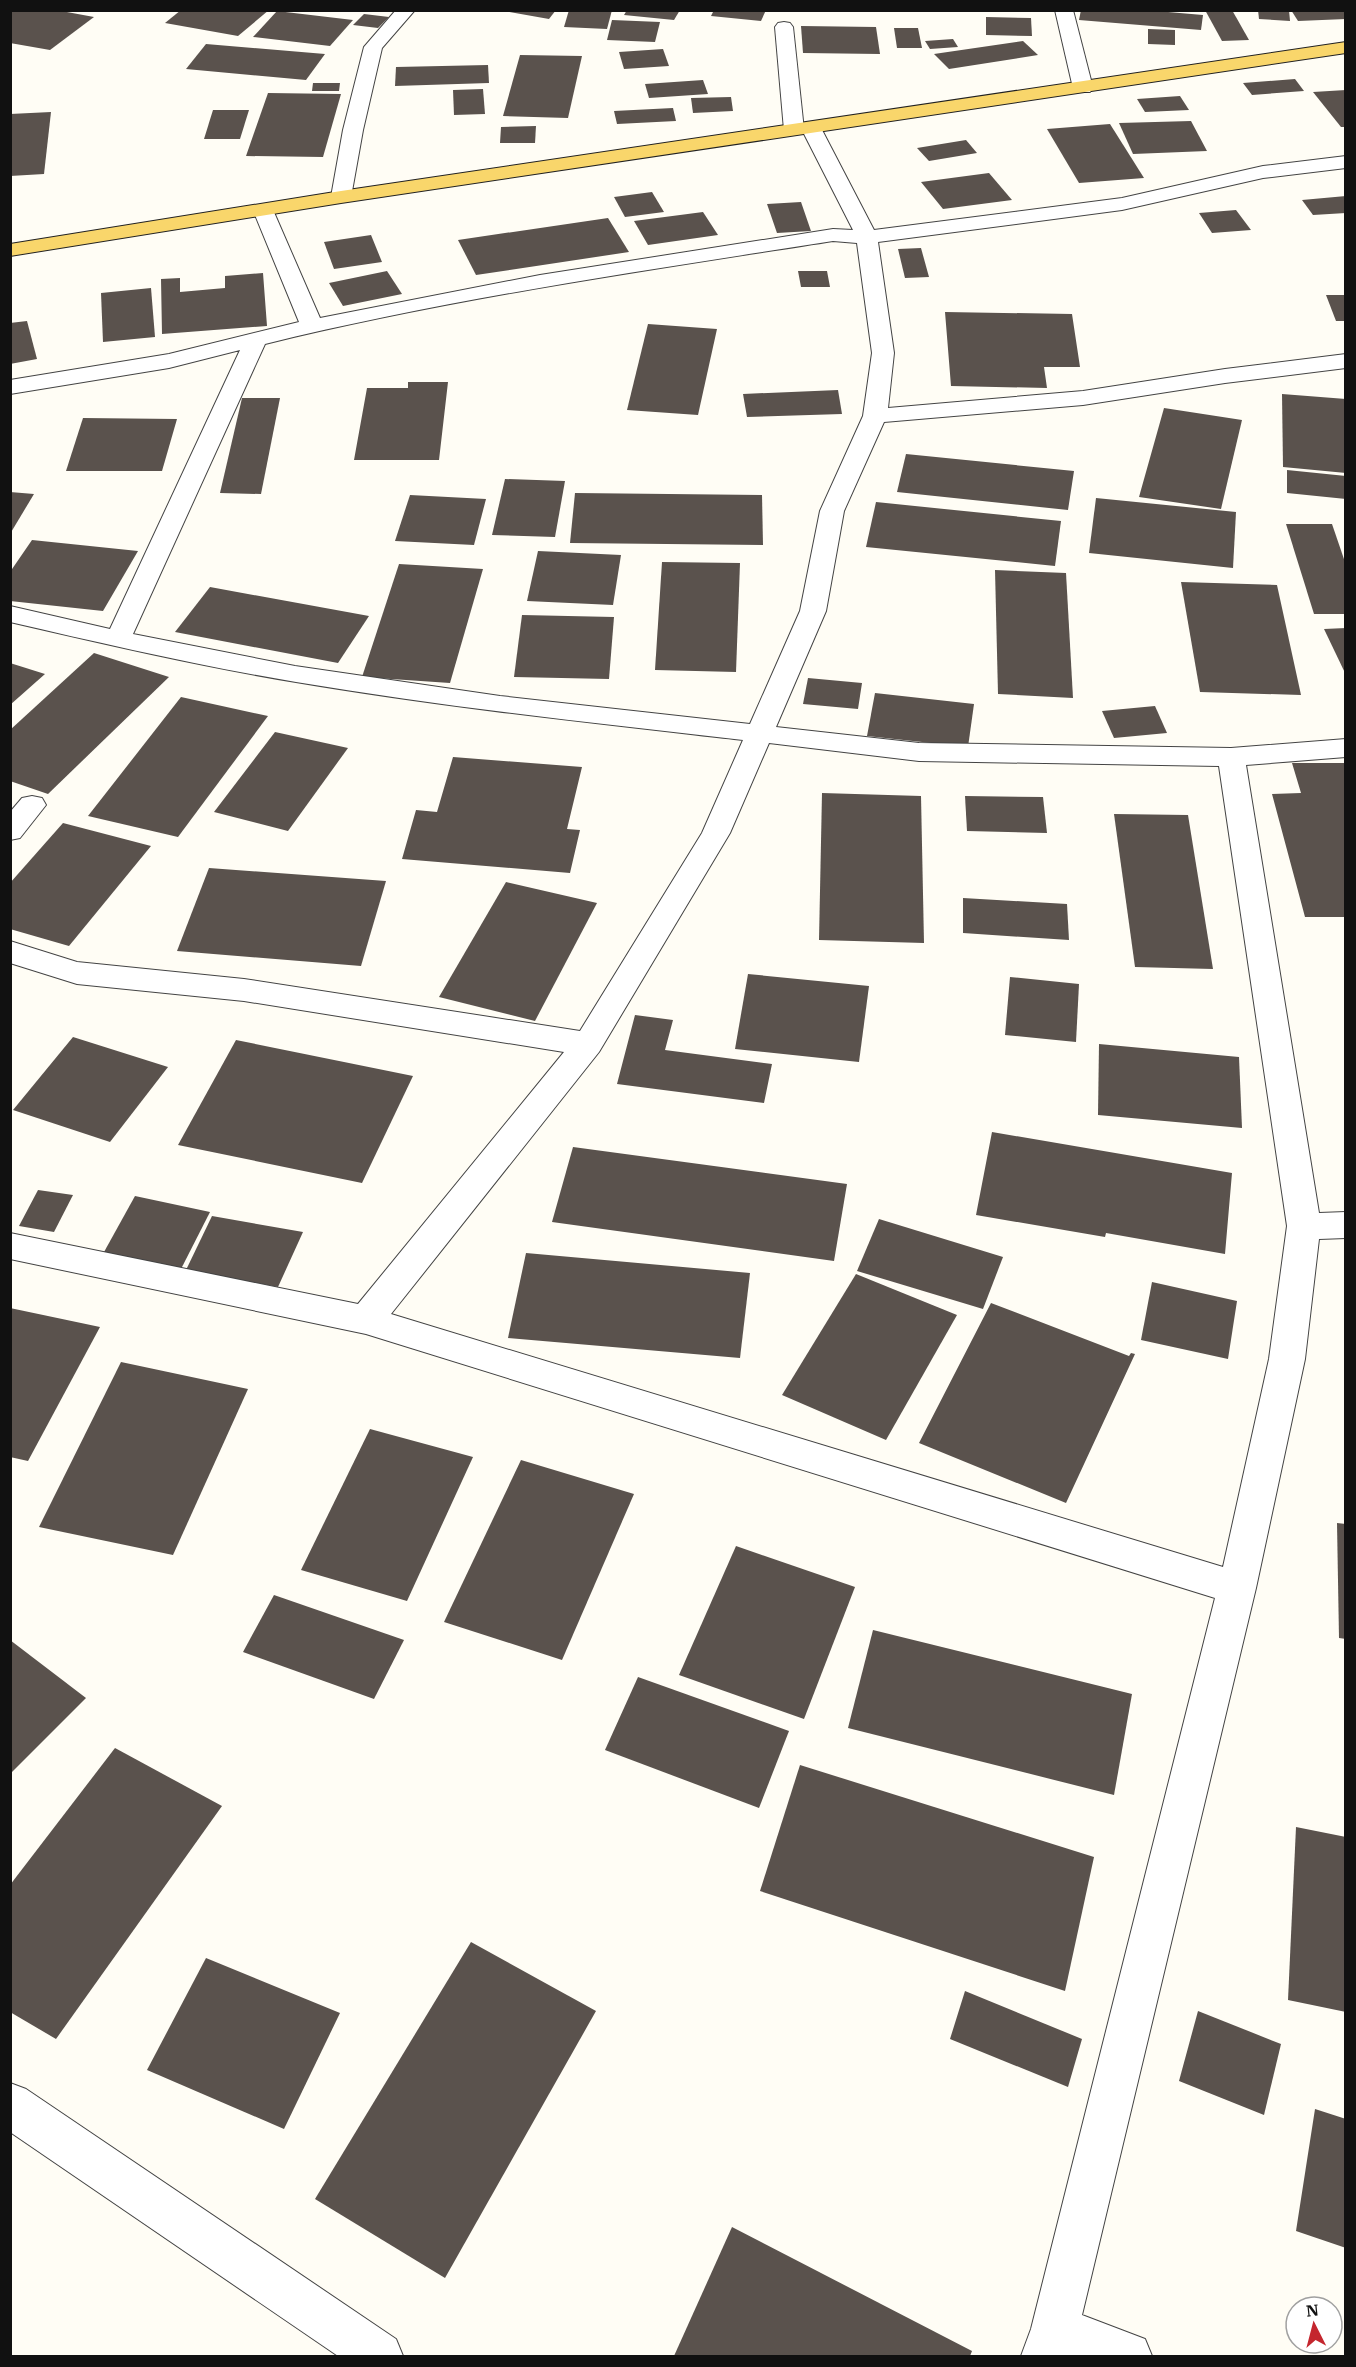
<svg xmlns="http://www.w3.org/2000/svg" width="1356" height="2367" viewBox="0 0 1356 2367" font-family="'IBM Plex Serif',serif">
<rect width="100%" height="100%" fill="#fffdf5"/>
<g fill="#5a524d">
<path d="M10,10H56L94,17L50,50L10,43Z"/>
<path d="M181,10H269L238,36L165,23Z"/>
<path d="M498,10H556L549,19Z"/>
<path d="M569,10H612L607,29L564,27Z"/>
<path d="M627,10H680L674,20L624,15Z"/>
<path d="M714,10H766L761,21L711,16Z"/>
<path d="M1081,10H1145L1203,15L1201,30L1079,20Z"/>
<path d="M1205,10H1232L1249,40L1222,41Z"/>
<path d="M1258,10H1289L1290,21L1259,19Z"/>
<path d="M1291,10H1346V19L1298,21Z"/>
<path d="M277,11L353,20L330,46L253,37Z"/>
<path d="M364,14L389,17L378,28L353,25Z"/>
<path d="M986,17L1031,18L1032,36L986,35Z"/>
<path d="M612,20L660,22L655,42L607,40Z"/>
<path d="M801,26L876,27L880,54L803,53Z"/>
<path d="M894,28H918L922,48H897Z"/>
<path d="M1148,29L1175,30V45L1148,44Z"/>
<path d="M953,39L958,47L930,49L925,41Z"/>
<path d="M1023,41L1038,55L949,69L934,54Z"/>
<path d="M206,44L325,54L306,80L186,69Z"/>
<path d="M663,49L669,66L624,69L619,52Z"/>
<path d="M520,55L582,56L568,118L503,116Z"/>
<path d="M488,65L489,83L395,86L396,67Z"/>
<path d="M1295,79L1304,91L1252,95L1243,83Z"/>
<path d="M703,80L708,94L649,98L645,84Z"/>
<path d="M313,83H340L339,91H312Z"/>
<path d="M483,89L485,114L454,115L453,90Z"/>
<path d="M1346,90V127H1341L1313,92Z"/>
<path d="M268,93L341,94L323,157L246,156Z"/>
<path d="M1180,96L1189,110L1145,112L1137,99Z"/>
<path d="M731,97L733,111L693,113L691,98Z"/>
<path d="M673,108L676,121L617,124L614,111Z"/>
<path d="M213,110H249L240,139H204Z"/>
<path d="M51,112L44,174L10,176V114Z"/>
<path d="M1191,121L1207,151L1133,154L1119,123Z"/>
<path d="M1110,124L1144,178L1079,183L1047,129Z"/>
<path d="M536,126L535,143H500L501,127Z"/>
<path d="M966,140L977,153L929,161L917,148Z"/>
<path d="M989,173L1012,200L943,209L921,182Z"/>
<path d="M652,192L664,212L625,217L614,197Z"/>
<path d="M1346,196V213L1313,215L1302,200Z"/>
<path d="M801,202L811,231L777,233L767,204Z"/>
<path d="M1236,210L1251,230L1212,233L1199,213Z"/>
<path d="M703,212L718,235L648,245L634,221Z"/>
<path d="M608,218L629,252L476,275L458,240Z"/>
<path d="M371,235L382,262L334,269L324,242Z"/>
<path d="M921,248L929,277L905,278L898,249Z"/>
<path d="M387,271L402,294L343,306L329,283Z"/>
<path d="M798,271H827L830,287H801Z"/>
<path d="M263,273L267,326L162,334L161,279L180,278V292L225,288V276Z"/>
<path d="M151,288L155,337L103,342L101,293Z"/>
<path d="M1326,295H1346V321H1336Z"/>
<path d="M945,312L1072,314L1080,367H1044L1047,388L951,386Z"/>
<path d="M27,321L37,359L10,364V323Z"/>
<path d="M648,324L717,329L698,415L627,410Z"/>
<path d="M408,382H448L439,460H354L367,388H408Z"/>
<path d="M838,390L842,414L747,417L743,394Z"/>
<path d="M1282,394L1346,399V473L1283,467Z"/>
<path d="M242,398H280L261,494L220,493Z"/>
<path d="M1164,408L1242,420L1221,509L1139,497Z"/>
<path d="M83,418L177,419L162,471H66Z"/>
<path d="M906,454L1074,471L1068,510L897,492Z"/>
<path d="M1287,470L1346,476V499L1287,493Z"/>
<path d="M505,479L565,481L555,537L492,535Z"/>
<path d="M10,492L34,494L10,534Z"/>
<path d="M575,493L762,495L763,545L570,543Z"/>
<path d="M410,495L486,499L474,545L395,541Z"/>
<path d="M1096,498L1236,512L1233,568L1089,553Z"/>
<path d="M876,502L1061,521L1055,566L866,547Z"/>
<path d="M1286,524H1332L1346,565V614H1314Z"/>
<path d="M32,540L138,551L103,611L10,601V572Z"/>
<path d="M538,551L621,555L613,605L527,601Z"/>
<path d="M662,562L740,563L736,672L655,670Z"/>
<path d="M399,564L483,569L450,683L362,677Z"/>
<path d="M995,570L1066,573L1073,698L998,694Z"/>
<path d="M1181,582L1277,585L1301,695L1200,692Z"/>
<path d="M210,587L369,616L338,663L175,632Z"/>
<path d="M522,615L614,617L609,679L514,677Z"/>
<path d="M1346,628V675L1324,629Z"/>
<path d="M94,653L169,677L48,794L10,781V730Z"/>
<path d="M10,663L45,674L10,705Z"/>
<path d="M808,678L862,683L858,709L803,704Z"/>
<path d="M875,693L974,704L968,747L867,736Z"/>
<path d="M181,697L268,716L178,837L88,816Z"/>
<path d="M1155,706L1167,733L1114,738L1102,711Z"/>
<path d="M275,732L348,748L288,831L214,812Z"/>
<path d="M453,757L582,767L567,829L580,830L570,873L402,859L416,810L437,812Z"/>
<path d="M1292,763H1346V917H1305L1272,794L1301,793Z"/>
<path d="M822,793L921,796L924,943L819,940Z"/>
<path d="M965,796L1043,797L1047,833L967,831Z"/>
<path d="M1114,814L1188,815L1213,969L1135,967Z"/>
<path d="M63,823L151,846L69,946L10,929V883Z"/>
<path d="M209,868L386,881L361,966L177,951Z"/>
<path d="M506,882L597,903L535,1021L439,997Z"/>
<path d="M963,898L1067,904L1069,940L963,933Z"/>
<path d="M748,974L869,986L859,1062L735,1049Z"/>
<path d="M1010,977L1079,984L1076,1042L1005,1035Z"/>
<path d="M635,1015L673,1020L665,1050L772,1064L764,1103L617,1084Z"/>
<path d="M73,1037L168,1067L110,1142L13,1110Z"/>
<path d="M236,1040L413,1076L362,1183L178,1145Z"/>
<path d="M1099,1044L1239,1057L1242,1128L1098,1115Z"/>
<path d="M992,1132L1232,1173L1225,1254L1106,1233L1105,1237L976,1215Z"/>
<path d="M573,1147L847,1184L834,1261L552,1222Z"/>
<path d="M38,1190L73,1195L54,1232L19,1226Z"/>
<path d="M135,1196L210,1212L181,1269L104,1252Z"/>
<path d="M212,1216L303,1232L278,1287L186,1270Z"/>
<path d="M879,1219L1003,1257L983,1309L857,1271Z"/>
<path d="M526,1253L750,1273L740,1358L508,1338Z"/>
<path d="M856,1274L957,1315L886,1440L782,1395Z"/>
<path d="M1152,1282L1237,1301L1228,1359L1141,1340Z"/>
<path d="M991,1303L1129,1356L1131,1353L1135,1354L1066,1503L919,1443Z"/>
<path d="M10,1308L100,1327L28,1461L10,1457Z"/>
<path d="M121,1362L248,1389L173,1555L39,1527Z"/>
<path d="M370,1429L473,1457L407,1601L301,1570Z"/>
<path d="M521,1460L634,1494L562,1660L444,1622Z"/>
<path d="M1337,1523L1346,1524V1639L1339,1638Z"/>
<path d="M736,1546L855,1587L804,1719L679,1675Z"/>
<path d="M274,1595L404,1640L374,1699L243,1652Z"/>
<path d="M873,1630L1132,1694L1114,1795L848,1728Z"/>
<path d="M10,1640L86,1698L10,1774Z"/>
<path d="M638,1677L789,1731L759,1808L605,1750Z"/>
<path d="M115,1748L222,1806L56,2039L10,2012V1885Z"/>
<path d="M800,1765L1094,1857L1065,1991L760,1891Z"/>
<path d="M1296,1827L1346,1837V2012L1288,2000Z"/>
<path d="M471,1942L596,2011L445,2278L315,2199Z"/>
<path d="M206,1958L340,2013L284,2129L147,2070Z"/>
<path d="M965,1991L1082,2039L1068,2087L950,2039Z"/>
<path d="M1198,2011L1281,2044L1264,2115L1179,2081Z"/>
<path d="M1315,2109L1346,2119V2248L1296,2231Z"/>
<path d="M732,2227L972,2351L970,2356H674Z"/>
</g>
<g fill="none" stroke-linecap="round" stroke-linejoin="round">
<g stroke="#444" stroke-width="2">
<path id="service" d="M784,22L790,23L793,27L804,130L801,134H787L784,130L775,27L778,23Z"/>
</g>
<g stroke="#444" stroke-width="2">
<g id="minor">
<path d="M396,10H415L382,48L363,130L351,197L348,201H334L331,197L343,130L364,47Z"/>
<path d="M1055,10H1073L1093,88L1090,92H1076L1073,88Z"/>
<path d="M811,122L818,124L821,128L874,230L1122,198L1263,166L1346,156V168L1263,178L1122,210L878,242L894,353L888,408L1083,391L1225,369L1346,354V368L1225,383L1083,405L884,422L844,511L826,611L776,727L919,743L1231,748L1346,739V757L1246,765L1319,1213L1346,1212V1238L1319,1239L1305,1359L1256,1588L1082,2315L1145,2339L1152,2356H1021L1031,2329L1215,1598L366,1334L10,1259V1233L358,1304L564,1052L244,1001L77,984L10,963V941L77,962L244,979L580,1031L702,833L743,740C594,723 444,707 296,682C200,666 105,644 10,622V606L110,629L240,350L169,368L10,394V380L169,354L299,322L253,210L256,206L263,204L270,206L273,210L320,318L540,275L833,229L853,230L801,128L804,124ZM833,241L857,243L872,353L863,416L820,511L800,611L750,724L500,696L295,666L133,634L265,344C452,298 643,271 833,241ZM769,743L919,761L1219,766L1287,1226L1269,1359L1223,1567L391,1314L599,1052L730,833Z"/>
<path d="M32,796L42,798L46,805L20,838L10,840V812L22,798Z"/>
<path d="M10,2083L26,2089L396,2339L403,2356H338L10,2132Z"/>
</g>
</g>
<g stroke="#222" stroke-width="2">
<path id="primary" d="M1346,42V53L341,203L10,256V244L341,191Z"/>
</g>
<use href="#service" fill="#fff" fill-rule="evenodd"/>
<use href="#minor" fill="#fff" fill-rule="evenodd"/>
<use href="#primary" fill="#f9d66b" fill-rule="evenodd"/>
</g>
<rect width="1356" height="2367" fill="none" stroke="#111111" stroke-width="24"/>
<g transform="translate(1314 2325) rotate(354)"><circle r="28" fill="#ffffff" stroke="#a0a0a0" stroke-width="1.5"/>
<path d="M0-4.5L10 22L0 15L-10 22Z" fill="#c4262e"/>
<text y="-9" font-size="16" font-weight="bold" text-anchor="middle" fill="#111111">N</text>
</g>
</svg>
